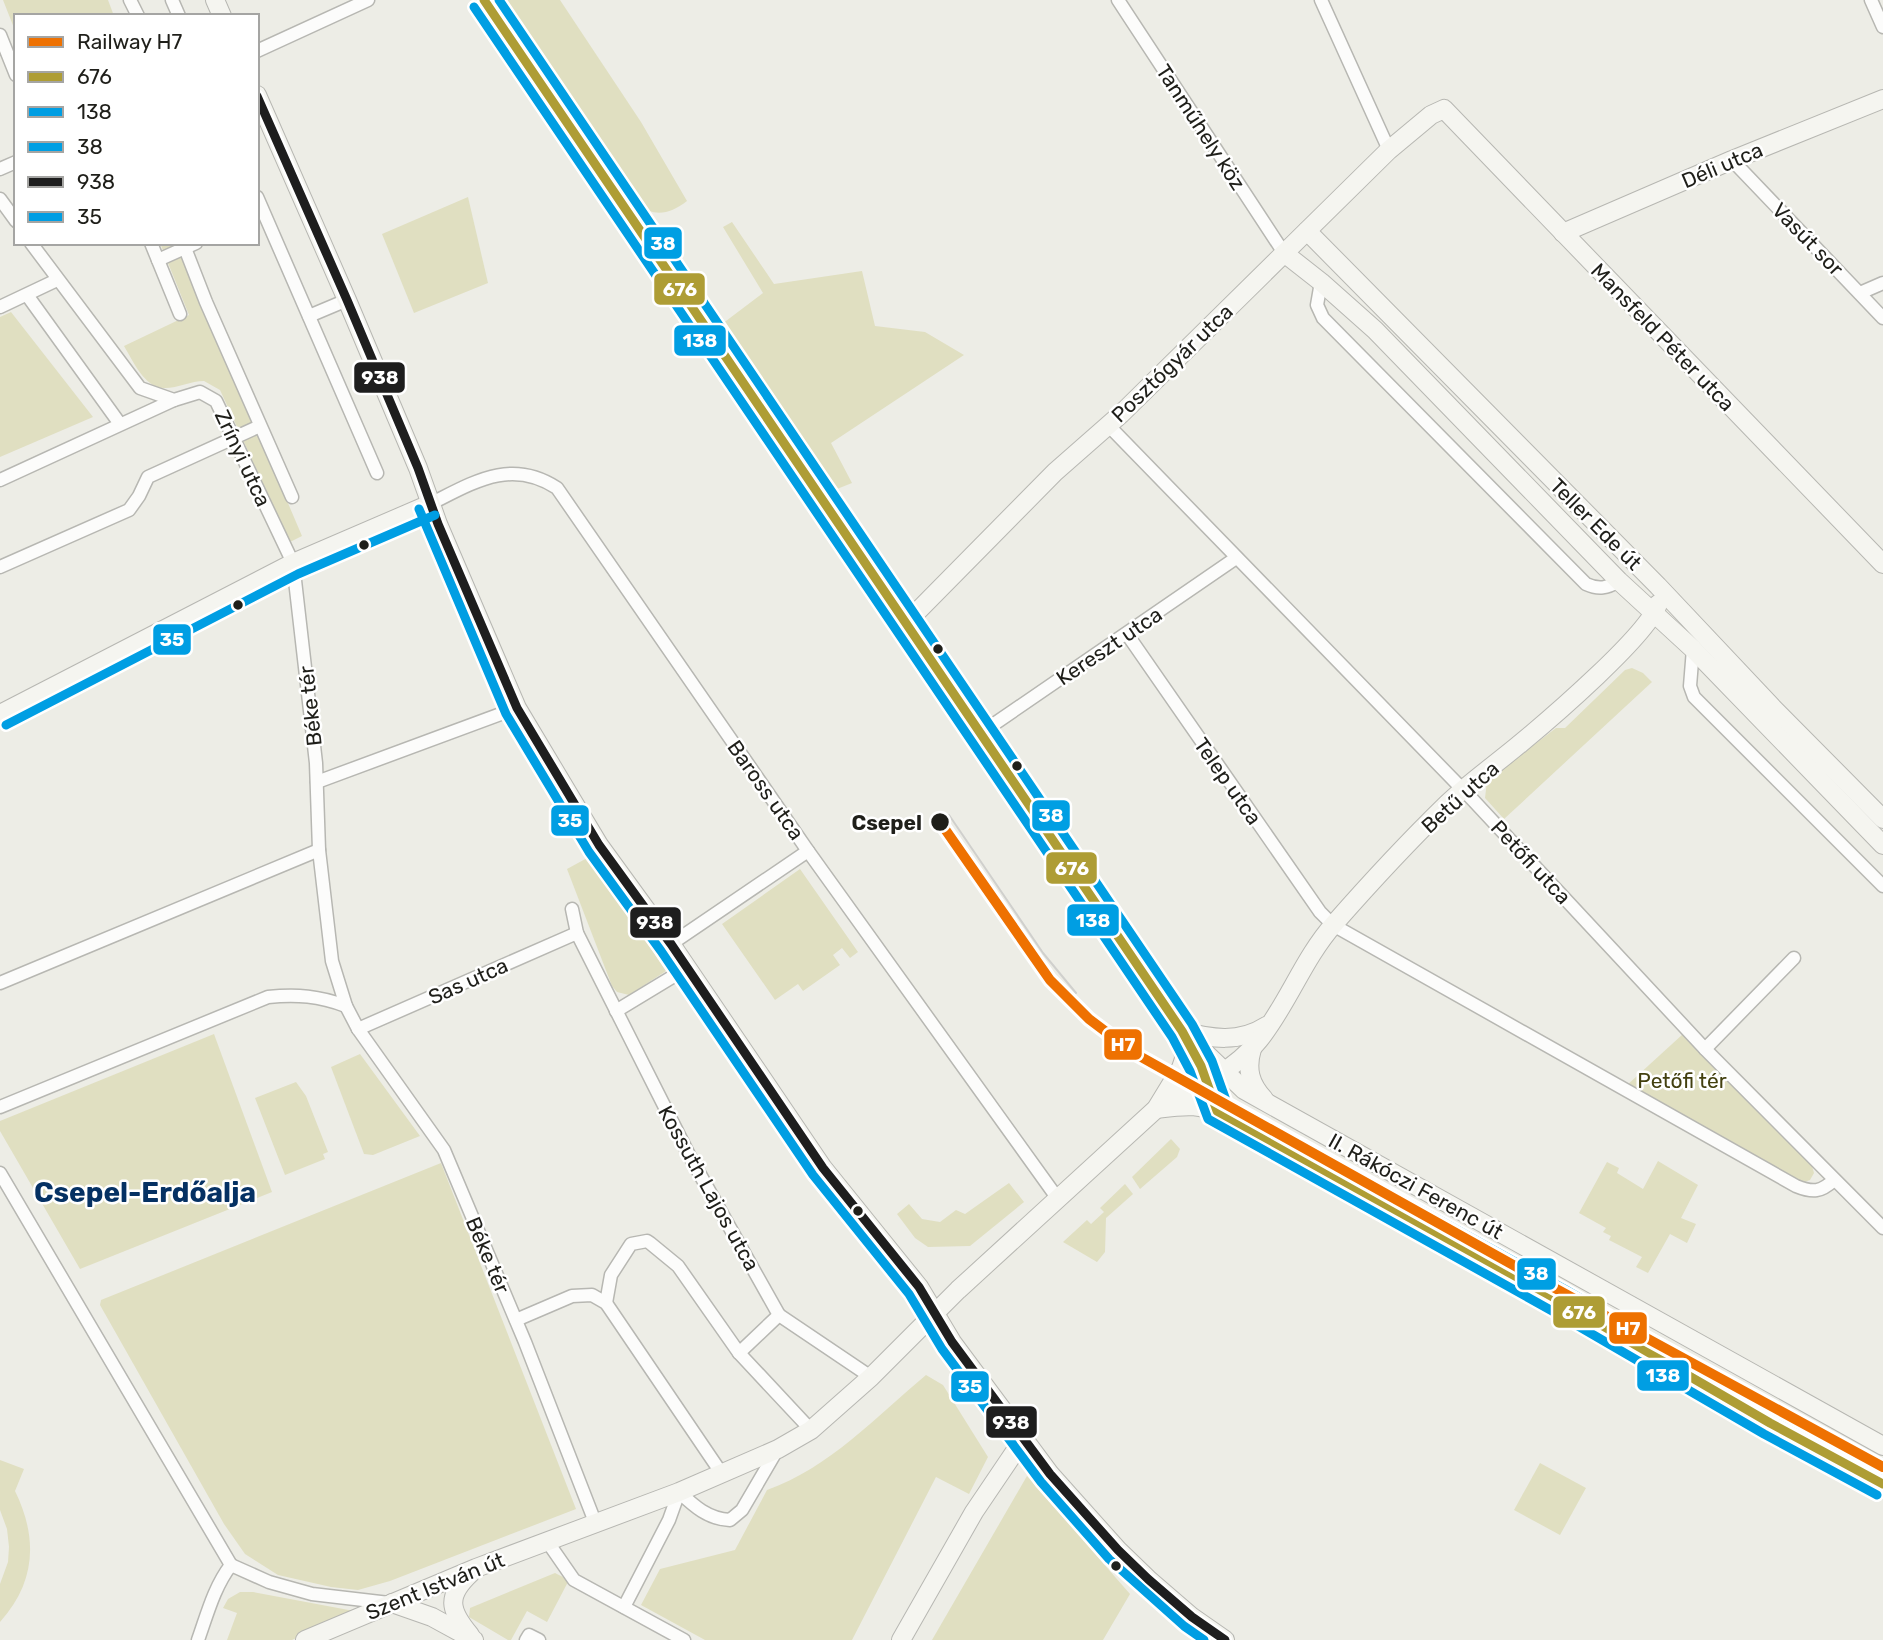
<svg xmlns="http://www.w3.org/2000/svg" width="1883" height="1640" viewBox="0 0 1883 1640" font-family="Rubik,sans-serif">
<rect width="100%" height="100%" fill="#edede6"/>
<g fill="#e0dfc1">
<path d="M3,0H108L114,16H16V33Z"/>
<path d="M499,0H560L641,122L687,201C670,214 656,217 638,206Z"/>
<path d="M468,197L488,283L414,313L382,234Z"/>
<path d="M732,222L774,284L862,271L875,326L925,332L964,355L831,443L852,483L837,489L722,324L763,293L723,227Z"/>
<path d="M160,243H177L302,536L290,542L220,390L204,381C191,381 178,388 165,388C145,389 133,361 124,346L189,315Z"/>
<path d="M11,312L93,417L0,457V317Z"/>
<path d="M1632,668L1643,673L1652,682L1504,819L1485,798L1487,781L1556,728H1565L1625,670Z"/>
<path d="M589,857L666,971L629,995L617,992L612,986L567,869Z"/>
<path d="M800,869L858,952L850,958L842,948L833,955L840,965L803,991L798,984L775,1000L722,924Z"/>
<path d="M214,1034L272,1192L80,1269L0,1131V1121Z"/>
<path d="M1683,1034L1812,1166L1814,1173L1810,1180L1800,1184L1626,1086Z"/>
<path d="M360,1054L420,1136L373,1155L364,1154L331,1067Z"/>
<path d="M296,1082L306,1096L328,1152L323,1154L325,1159L285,1175L255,1098Z"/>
<path d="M1171,1139L1180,1149L1177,1157L1140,1189L1132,1177Z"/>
<path d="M1658,1161L1698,1185L1681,1218L1696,1224L1687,1243L1670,1234L1648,1273L1636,1267L1642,1257L1609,1240L1611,1236L1603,1232L1606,1228L1579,1213L1607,1162L1619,1168L1617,1173L1643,1189Z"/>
<path d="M441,1163L576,1509L390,1581L358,1590L331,1587L278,1575L245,1554L224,1524L100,1305L101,1300Z"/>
<path d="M1009,1183L1024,1202L970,1246L928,1247L915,1238L897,1214L909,1204L922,1219L940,1222L956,1210L965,1214Z"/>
<path d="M1125,1184L1133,1194L1106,1218L1105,1252L1097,1262L1063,1242L1087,1220L1091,1224L1104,1212L1100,1208Z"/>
<path d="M926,1375L943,1385L988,1457L969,1494L936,1477L852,1640H705L641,1605L660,1569L735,1550L767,1490C829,1468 876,1417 926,1375Z"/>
<path d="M0,1460L24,1469L15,1491C38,1538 36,1582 0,1622V1584L8,1562L9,1547L7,1529L0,1510Z"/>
<path d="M1540,1463L1586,1488L1560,1535L1514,1510Z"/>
<path d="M1027,1476L1130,1594L1103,1640H932Z"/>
<path d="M555,1573L569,1580L547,1622L527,1611L511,1640H508L469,1617L470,1608Z"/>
<path d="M240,1592H253L354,1611L292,1640H227L237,1613L223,1608L228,1599Z"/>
</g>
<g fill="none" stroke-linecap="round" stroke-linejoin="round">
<g stroke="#b7b7b2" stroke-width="15">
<g id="street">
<path d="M130,0L138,16"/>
<path d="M172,0L179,16"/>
<path d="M1118,0L1284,253"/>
<path d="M1321,0L1389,150"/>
<path d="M1871,0L1883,27"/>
<path d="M0,35L16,75"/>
<path d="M257,51L368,0"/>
<path d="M1732,160L1883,318"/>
<path d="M0,169L16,162"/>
<path d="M257,197L377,473"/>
<path d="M0,199L16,221"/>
<path d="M31,243L140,388L174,400L200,392L216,401L293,563L316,763L319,850L332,961L346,1006L358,1029L444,1150L525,1342L595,1522"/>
<path d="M151,243L180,314"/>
<path d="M183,243L206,302L292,497"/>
<path d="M158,260L196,243"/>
<path d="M1321,282L1317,305L1323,318L1586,584C1599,590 1607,588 1619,581"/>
<path d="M1860,293L1883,283"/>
<path d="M27,295L120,424"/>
<path d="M0,307L57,280"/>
<path d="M309,316L347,300"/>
<path d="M1108,425L1472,799L1705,1049L1883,1228"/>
<path d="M0,480L174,400"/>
<path d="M430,504C474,482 511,458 557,488L808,851L1058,1199"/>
<path d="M0,567L129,510L139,496L148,477L260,426"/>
<path d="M1127,634L1320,912L1333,925L1796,1186C1813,1193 1821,1192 1834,1180"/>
<path d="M1693,649L1690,686L1694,697L1883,886"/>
<path d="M981,733L1236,558"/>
<path d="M317,782L517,708"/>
<path d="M572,909L577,933L689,1155L779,1315L739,1353"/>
<path d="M671,944L808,851"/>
<path d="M0,983L319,850"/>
<path d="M616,1011L687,968"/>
<path d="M358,1029L577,933"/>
<path d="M1705,1049L1794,958"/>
<path d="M0,1107L268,997C297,994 319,996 346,1006"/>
<path d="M0,1173L231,1565"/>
<path d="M606,1303L611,1275L631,1244L647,1241L650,1243L678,1266L739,1353L811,1430"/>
<path d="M779,1315L871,1377"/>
<path d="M516,1320L572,1296L592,1295L606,1303L722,1474"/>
<path d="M547,1541L574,1580L684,1640"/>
<path d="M231,1565L269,1582L312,1594L389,1603"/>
<path d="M624,1607L669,1520L679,1492C694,1506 708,1519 730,1520L742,1510L777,1450"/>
<path d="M198,1640C207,1615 214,1587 231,1565"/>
<path d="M526,1640L529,1635L539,1640"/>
</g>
</g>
<g stroke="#b7b7b2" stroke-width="20">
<g id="secondary">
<path d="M215,0L222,16"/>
<path d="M484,0L1182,1031L1201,1066L1217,1111"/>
<path d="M257,95L347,300L418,468L438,524L517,708L599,845L671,944L823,1168L919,1287L952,1342L1050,1474L1118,1550L1148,1579L1192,1617L1225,1640"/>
<path d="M1307,231L1658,586L1773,708L1883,819"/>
<path d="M1563,233L1732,160L1883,99"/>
<path d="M1284,253L1321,282L1375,330L1619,581L1693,649L1883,845"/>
<path d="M906,623L1055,472L1121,414L1389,150L1431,115L1444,109L1883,564"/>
<path d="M0,714L293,563L430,504"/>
<path d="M1182,1031C1211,1039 1240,1043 1266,1026"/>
<path d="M1195,1043L1244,1090L1883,1446"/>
<path d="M1252,1049C1246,1069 1250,1084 1264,1099"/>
<path d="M1168,1103C1200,1087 1237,1068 1259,1040C1288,1004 1303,959 1334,924C1370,883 1408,842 1447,804C1470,782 1496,764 1521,743C1550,719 1648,635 1658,604"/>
<path d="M1156,1109C1188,1105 1198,1103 1229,1117L1560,1301L1770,1423L1883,1484"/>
<path d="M392,1603L432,1617L474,1640"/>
<path d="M470,1635C449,1610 446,1596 471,1573"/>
<path d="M305,1640L476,1568L679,1492L778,1449L811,1430L871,1377L958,1290L1156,1109L1181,1068L1184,1059L1183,1038"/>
<path d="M901,1640L974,1512L1024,1438"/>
</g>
</g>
<use href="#street" stroke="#fcfcfb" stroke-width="12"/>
<use href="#secondary" stroke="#f5f5f0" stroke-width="18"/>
<path stroke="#d0d0cd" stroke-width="2" d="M949,815L1043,953L1076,993"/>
<g stroke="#fff" stroke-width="14">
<path id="bus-1" d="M484,0L1182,1031L1201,1066L1217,1111L1560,1301L1770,1423L1883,1484"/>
</g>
<g stroke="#fff" stroke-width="14">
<path id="bus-2" d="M474,7L1172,1037L1190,1071L1208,1119L1554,1312L1764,1434L1877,1495"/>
</g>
<g stroke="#fff" stroke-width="14">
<path id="bus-3" d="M499,0L1192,1024L1212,1061L1227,1103L1566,1290L1776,1412L1883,1470"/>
</g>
<g stroke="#fff" stroke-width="14">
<path id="bus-4" d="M257,96L347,300L418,468L438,524L517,708L599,845L671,944L823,1168L919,1287L952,1342L1050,1474L1118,1550L1148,1579L1192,1617L1225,1640"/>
</g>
<g stroke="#fff" stroke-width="14">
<g id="bus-5">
<path d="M419,509L506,714L589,852L661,951L813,1175L909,1294L942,1349L1041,1482L1109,1559L1184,1626L1204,1640"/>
<path d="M6,725L298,574L435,515"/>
</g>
</g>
<use href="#bus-1" stroke="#ae9d35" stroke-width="9"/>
<use href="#bus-2" stroke="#009ee3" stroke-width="9"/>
<use href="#bus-3" stroke="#009fe3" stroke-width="9"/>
<use href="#bus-4" stroke="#1e1e1e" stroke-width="9"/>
<use href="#bus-5" stroke="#009ee3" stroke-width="9"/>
<g stroke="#fff" stroke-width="16">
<path id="rail-1" d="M940,822L1050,980L1089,1019L1134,1053L1540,1280L1883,1467"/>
</g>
<use href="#rail-1" stroke="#ee7101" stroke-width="10"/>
</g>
<g fill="#1f1f1a" stroke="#fff" stroke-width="2.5">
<circle cx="364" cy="545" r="6"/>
<circle cx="238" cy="605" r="6"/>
<circle cx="938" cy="649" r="6"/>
<circle cx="1017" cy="766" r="6"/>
<circle cx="940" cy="822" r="10"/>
<circle cx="858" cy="1211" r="6"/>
<circle cx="1116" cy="1566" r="6"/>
</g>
<g text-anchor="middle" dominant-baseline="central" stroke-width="5" stroke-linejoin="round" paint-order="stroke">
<g font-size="21" fill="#1f1f1a" stroke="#fff">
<text transform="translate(1201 127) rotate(57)">Tanműhely köz</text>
<text transform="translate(1722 165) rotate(-23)">Déli utca</text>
<text transform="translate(1808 239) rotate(46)">Vasút sor</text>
<text transform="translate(1663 337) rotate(46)">Mansfeld Péter utca</text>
<text transform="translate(1172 363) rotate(-44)">Posztógyár utca</text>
<text transform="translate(243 458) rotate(65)">Zrínyi utca</text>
<text transform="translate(1596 524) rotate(45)">Teller Ede út</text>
<text transform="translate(1109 646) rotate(-34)">Kereszt utca</text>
<text transform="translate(310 706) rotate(-96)">Béke tér</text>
<text transform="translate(1228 781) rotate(55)">Telep utca</text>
<text transform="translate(766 790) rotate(55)">Baross utca</text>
<text transform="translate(1460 797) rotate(-42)">Betű utca</text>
<text transform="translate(1531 862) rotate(47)">Petőfi utca</text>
<text transform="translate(468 981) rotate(-24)">Sas utca</text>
<text transform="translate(1416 1186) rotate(29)">II. Rákóczi Ferenc út</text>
<text transform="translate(709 1188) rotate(61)">Kossuth Lajos utca</text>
<text transform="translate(488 1255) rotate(67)">Béke tér</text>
<text transform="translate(435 1586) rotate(-22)">Szent István út</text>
</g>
<g font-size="21" font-weight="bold" fill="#1f1f1a" stroke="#fff" text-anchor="end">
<text x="922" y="822">Csepel</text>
</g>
<g font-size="21" fill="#43400f" stroke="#fff">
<text x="1682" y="1080">Petőfi tér</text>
</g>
<g font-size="28" font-weight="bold" fill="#053163" stroke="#fff">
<text x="145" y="1192">Csepel-Erdőalja</text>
</g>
</g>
<g stroke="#fff" stroke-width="2.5">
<rect x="643" y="226" width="40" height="34" rx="7" fill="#009fe3"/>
<rect x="653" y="272" width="53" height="34" rx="7" fill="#ae9d35"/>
<rect x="673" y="324" width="54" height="33" rx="7" fill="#009ee3"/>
<rect x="353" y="361" width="53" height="33" rx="7" fill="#1e1e1e"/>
<rect x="152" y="623" width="40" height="33" rx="7" fill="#009ee3"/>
<rect x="1031" y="799" width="40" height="33" rx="7" fill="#009fe3"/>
<rect x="550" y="804" width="40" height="33" rx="7" fill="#009ee3"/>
<rect x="1045" y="851" width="53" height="34" rx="7" fill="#ae9d35"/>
<rect x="1066" y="903" width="54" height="34" rx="7" fill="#009ee3"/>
<rect x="629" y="906" width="53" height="33" rx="7" fill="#1e1e1e"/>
<rect x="1103" y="1028" width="40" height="33" rx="7" fill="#ee7101"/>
<rect x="1516" y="1257" width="41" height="34" rx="7" fill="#009fe3"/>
<rect x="1552" y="1295" width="54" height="34" rx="7" fill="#ae9d35"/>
<rect x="1608" y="1311" width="40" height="34" rx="7" fill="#ee7101"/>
<rect x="1636" y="1359" width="54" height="33" rx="7" fill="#009ee3"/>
<rect x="950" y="1370" width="40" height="33" rx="7" fill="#009ee3"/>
<rect x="985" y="1405" width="53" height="34" rx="7" fill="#1e1e1e"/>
</g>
<g font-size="19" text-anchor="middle" font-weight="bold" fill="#fff">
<text x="663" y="250">38</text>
<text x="680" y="296">676</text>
<text x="700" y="347">138</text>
<text x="380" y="384">938</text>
<text x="172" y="646">35</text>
<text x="1051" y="822">38</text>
<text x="570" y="827">35</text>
<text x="1072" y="875">676</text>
<text x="1093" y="927">138</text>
<text x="655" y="929">938</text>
<text x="1123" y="1051">H7</text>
<text x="1536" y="1280">38</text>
<text x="1579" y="1319">676</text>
<text x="1628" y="1335">H7</text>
<text x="1663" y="1382">138</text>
<text x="970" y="1393">35</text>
<text x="1011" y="1429">938</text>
</g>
<rect x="14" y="14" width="245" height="231" fill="#ffffff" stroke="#a5a5a3" stroke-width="2"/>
<rect x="28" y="37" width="35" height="10" fill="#ee7101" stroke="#a5a5a3" stroke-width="2"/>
<text x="77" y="49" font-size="21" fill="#1f1f1a">Railway H7</text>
<rect x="28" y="72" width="35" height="10" fill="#ae9d35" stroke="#a5a5a3" stroke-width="2"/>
<text x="77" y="84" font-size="21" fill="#1f1f1a">676</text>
<rect x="28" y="107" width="35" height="10" fill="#009ee3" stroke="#a5a5a3" stroke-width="2"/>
<text x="77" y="119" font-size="21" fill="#1f1f1a">138</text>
<rect x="28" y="142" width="35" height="10" fill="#009fe3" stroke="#a5a5a3" stroke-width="2"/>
<text x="77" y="154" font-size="21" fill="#1f1f1a">38</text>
<rect x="28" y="177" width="35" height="10" fill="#1e1e1e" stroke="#a5a5a3" stroke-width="2"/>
<text x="77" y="189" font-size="21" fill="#1f1f1a">938</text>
<rect x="28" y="212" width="35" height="10" fill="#009ee3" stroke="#a5a5a3" stroke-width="2"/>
<text x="77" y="224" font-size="21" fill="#1f1f1a">35</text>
</svg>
